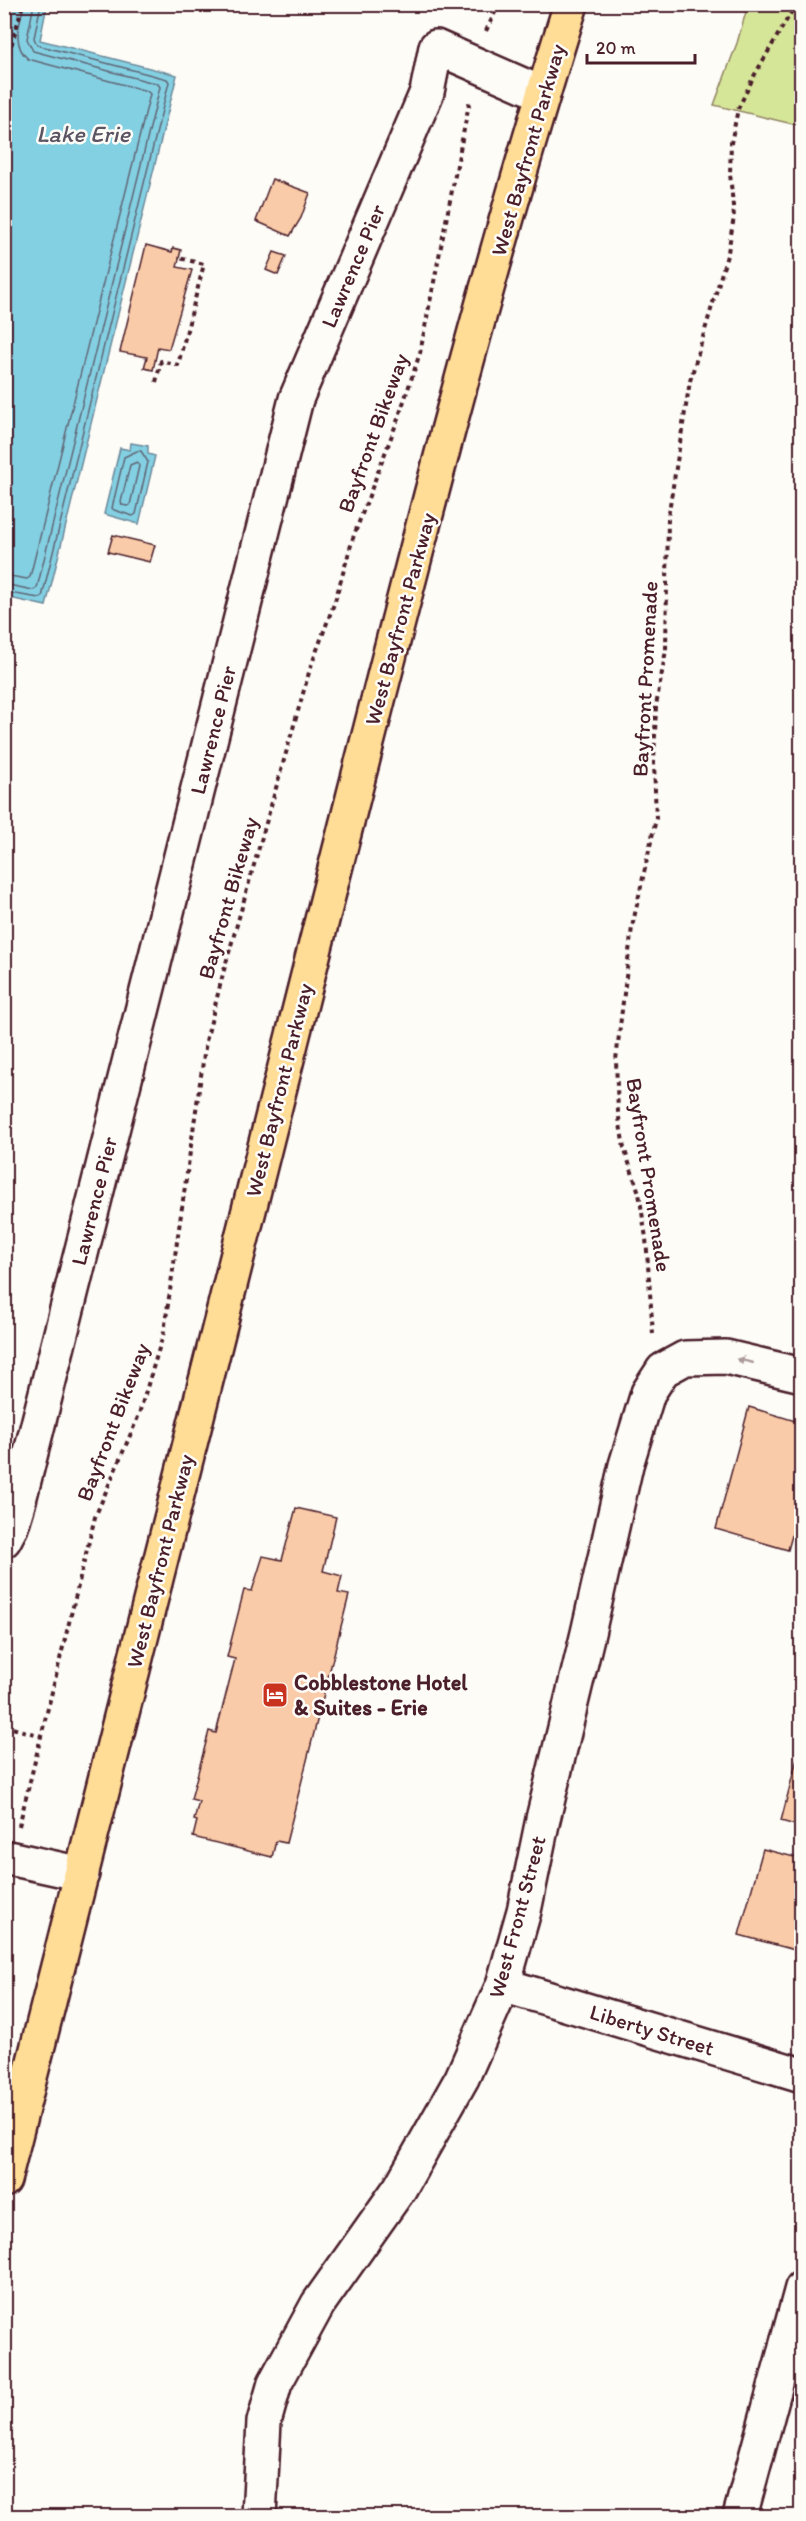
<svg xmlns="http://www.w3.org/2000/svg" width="806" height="2521" viewBox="0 0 806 2521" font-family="Itim,sans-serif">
<rect width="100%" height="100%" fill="#fdfcf7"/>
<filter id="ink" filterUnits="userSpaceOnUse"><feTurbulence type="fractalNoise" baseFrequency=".0167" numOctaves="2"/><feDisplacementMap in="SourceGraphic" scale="12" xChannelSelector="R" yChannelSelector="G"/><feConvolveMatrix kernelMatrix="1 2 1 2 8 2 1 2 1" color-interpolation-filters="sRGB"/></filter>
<g filter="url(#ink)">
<path fill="#d6e699" stroke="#908262" stroke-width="1.5" d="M748,5H801V126L714,105L737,43Z"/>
<g fill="#83d0e3" stroke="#6c8999" stroke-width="1.5">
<path d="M5,4L47,5L40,40L177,75L46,606L5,597Z"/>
<path d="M131,443L148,446V454L155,456L139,524L104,514L120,448L130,450Z"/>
</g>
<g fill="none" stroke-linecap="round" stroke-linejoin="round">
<g stroke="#616675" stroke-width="1.5">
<path d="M137,451H141L148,462L136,514L133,516L114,510L112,508L124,457Z"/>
<path d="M137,462L139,466L130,505L127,506L122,505L121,502L130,465Z"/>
<path d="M4,575L27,579L30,577L150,94L147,91L28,59C11,44 20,23 24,4"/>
<path d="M4,584L33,590L37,588L160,87L158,84L33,51L27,39L34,4"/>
<path d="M4,592L39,598L42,597L169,82L167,79L37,45L34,38L41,4"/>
</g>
</g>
<g fill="#f9cba8" stroke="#4a1f2b" stroke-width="1.5">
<path d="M272,179L310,193L301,218L290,236L256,221Z"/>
<path d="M146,245L172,252L173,248L181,250L177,267L192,270L169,349L158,347L153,370L144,368L147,357L120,352Z"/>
<path d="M274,252L286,256L278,275L266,270Z"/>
<path d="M113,535L155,545L150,562L108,552Z"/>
<path d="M749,1407L802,1423V1499L788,1550L716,1529Z"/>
<path d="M296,1508L336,1517L323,1571L342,1576L338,1593L349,1595L286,1843L276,1841L272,1857L193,1837L197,1821L194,1820L199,1801L191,1799L209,1731L216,1733L235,1659L227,1657L244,1590L252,1591L263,1556L282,1560Z"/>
<path d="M802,1672V1700L795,1699Z"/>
<path d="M802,1739V1827L781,1821Z"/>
<path d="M763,1849L802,1859V1952L739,1935Z"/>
</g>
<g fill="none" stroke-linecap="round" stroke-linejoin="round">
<g stroke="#4a1f2b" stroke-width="38">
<g id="minor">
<path d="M4,1540L11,1527L18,1504L296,399L427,92L436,47L543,94"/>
<path d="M4,1857L82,1874"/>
<path d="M503,1985L802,2075"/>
<path d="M259,2516L264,2422L275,2383L318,2304L400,2188L462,2078L503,1985L524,1911L543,1819L588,1633L626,1465L648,1393L663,1370L685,1358L726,1357L802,1375"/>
<path d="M740,2516L802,2288"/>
</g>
</g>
<g stroke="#4a1f2b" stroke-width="38">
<path id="highway" d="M4,2180C111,1760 216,1340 322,920C400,614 476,306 571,4"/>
</g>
<g stroke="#4a1f2b" stroke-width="4" stroke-dasharray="4.5 4.5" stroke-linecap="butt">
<path d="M486,31L499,4"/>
<path d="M4,71L23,4"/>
<path d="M156,382L161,361L178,365L204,264L179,258"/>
<path d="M653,1334L646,1238L639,1193L624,1148L618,1112L616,1060L632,927L656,819L654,762L656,706L666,650L668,517L690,381L728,252L734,217L730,173L731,143L738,109L754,76L796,4"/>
<path d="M4,1726L42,1736"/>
<path d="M19,1826L95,1517L138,1417L164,1332L206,1041L224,970L310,669L335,601L353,538L398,419L420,353L470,99"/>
</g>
<use href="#minor" stroke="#fdfcf7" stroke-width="33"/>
<use href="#highway" stroke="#ffdd96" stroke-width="33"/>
</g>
<defs><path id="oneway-solid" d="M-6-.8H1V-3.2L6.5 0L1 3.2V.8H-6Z" transform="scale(1.5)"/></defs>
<use fill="#ac999b" href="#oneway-solid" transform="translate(745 1361) rotate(-166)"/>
</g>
<defs>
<g id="hotel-square" transform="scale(1.35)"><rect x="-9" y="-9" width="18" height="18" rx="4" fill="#c8321e" stroke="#fdfcf7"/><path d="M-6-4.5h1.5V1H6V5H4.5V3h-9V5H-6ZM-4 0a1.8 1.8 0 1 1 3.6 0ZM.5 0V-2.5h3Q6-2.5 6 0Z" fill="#fff"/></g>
</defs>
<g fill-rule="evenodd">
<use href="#hotel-square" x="275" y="1695"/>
</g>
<g text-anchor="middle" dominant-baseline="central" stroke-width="5" stroke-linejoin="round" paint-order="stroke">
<g font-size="22" fill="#4a1f2b" stroke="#fdfcf7">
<text transform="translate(528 150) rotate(-74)">West Bayfront Parkway</text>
<text transform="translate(353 266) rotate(-67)">Lawrence Pier</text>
<text transform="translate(373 433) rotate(-70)">Bayfront Bikeway</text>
<text transform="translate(400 619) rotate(-75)">West Bayfront Parkway</text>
<text transform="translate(645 679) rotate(-87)">Bayfront Promenade</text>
<text transform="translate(213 730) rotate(-76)">Lawrence Pier</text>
<text transform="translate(228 898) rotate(-74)">Bayfront Bikeway</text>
<text transform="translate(279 1090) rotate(-76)">West Bayfront Parkway</text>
<text transform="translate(649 1175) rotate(81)">Bayfront Promenade</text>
<text transform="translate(94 1201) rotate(-76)">Lawrence Pier</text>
<text transform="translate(113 1422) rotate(-69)">Bayfront Bikeway</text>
<text transform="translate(160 1561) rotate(-76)">West Bayfront Parkway</text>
<text transform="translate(517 1917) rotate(-75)">West Front Street</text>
<text transform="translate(652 2030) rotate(17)">Liberty Street</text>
</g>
<g font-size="22" font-weight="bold" fill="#4a1f2b" stroke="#fdfcf7" text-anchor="start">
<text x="294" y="1682">Cobblestone Hotel<tspan x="294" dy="25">&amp; Suites - Erie</tspan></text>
</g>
<g font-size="24" font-style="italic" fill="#5b5462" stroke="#fdfcf7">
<text x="83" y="133">Lake Erie</text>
</g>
</g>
<rect width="806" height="2521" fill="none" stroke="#fdfcf7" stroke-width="24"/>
<rect x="12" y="12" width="782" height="2497" fill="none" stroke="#4a1f2b" stroke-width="2" filter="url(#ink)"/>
<path d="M587 54v9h108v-9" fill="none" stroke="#4a1f2b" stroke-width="3"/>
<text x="596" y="54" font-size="18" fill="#4a1f2b" stroke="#fdfcf7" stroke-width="4.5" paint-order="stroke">20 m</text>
</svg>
